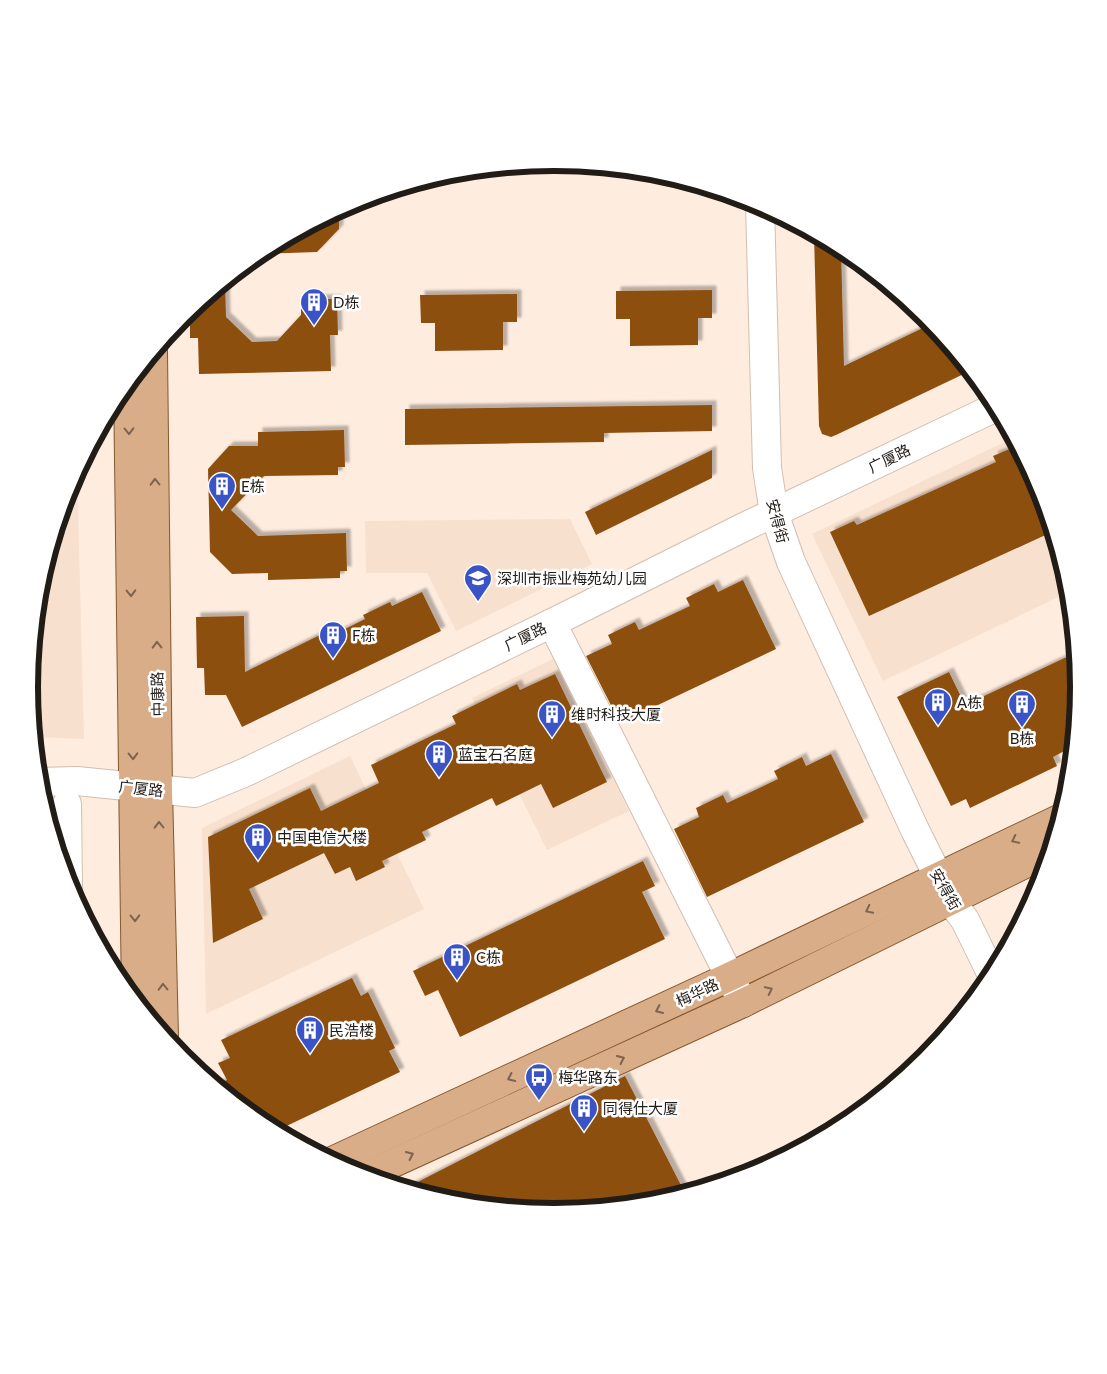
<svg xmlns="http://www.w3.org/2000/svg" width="1107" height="1374" viewBox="0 0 1107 1374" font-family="Lato,'Noto Sans SC',sans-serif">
<defs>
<filter id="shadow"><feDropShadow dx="4.5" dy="-4.5" stdDeviation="1" flood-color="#0004"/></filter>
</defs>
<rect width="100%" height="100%" fill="#feecdf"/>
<g fill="#f8e0ce">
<path d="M1013,438L1038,486L1068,585L1069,592L883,681L812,534Z"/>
<path d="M77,471L84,739L34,737L29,687L39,584L69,486Z"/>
<path d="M570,519L592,564L456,631L427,573H366L365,521Z"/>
<path d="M555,658L629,811L547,850L472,698Z"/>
<path d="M350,756L424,909L206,1014L202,828Z"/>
</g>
<g fill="#8d4f10" filter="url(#shadow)">
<path d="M339,210V229L317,252L259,254Z"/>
<path d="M814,234L841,249L844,366L931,324L970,371L836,435L831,437L822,434L819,426Z"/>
<path d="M225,281L226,317L252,342L277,341L301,315V299H337L338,335H330L331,371L199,374L198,338H190V310Z"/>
<path d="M712,290V318H698V345L630,346V319H616V291Z"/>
<path d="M517,294V322H503V350L435,351V323H421L420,295Z"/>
<path d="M712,405V431L604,433V442L405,445V409Z"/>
<path d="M344,430L345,467H338V475L264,476L231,510L258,536L346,533L347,571H340V578L268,580V573L232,574L210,552L208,469L229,446H258V432Z"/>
<path d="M1012,448L1015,455L1020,452L1038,486L1052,532L869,616L830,532L854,521L857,525L996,462L993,456Z"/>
<path d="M712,450V478L596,535L585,512Z"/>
<path d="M743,580L776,649L620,723L586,656L612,644L608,635L635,622L639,630L690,606L686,598L714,584L718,592Z"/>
<path d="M422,592L441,631L242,727L226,695H205L204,668H197L196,617L244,616L245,672L332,629L335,634L365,619L363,615L390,602L392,606Z"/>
<path d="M1075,653L1078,687L1072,747L1053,757L1057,766L970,808L966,799L951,806L897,697L949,672L965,705Z"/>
<path d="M555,674L607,782L553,808L541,784L496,806L492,798L422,832L426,840L382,861L385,867L356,881L350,867L335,874L324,853L249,889L263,919L213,943L208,837L310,788L321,811L379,783L371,765L456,724L452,716L517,684L520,690Z"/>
<path d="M831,754L864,822L707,897L674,829L699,817L696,808L723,795L727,803L753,791L778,779L774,771L802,757L806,766Z"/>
<path d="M643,861L655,886L642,892L665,939L460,1037L438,990L425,996L413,971Z"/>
<path d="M352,978L361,996L368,992L395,1048L389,1051L400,1072L276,1131L262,1123L216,1085L227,1080L218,1063L230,1058L221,1040Z"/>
<path d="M625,1076L685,1193L656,1202L553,1212L451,1202L406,1188Z"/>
</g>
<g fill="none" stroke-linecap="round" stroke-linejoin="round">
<g stroke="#d0bfb2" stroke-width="30">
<g id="minor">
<path d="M760,205L767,468L774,513L791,562L915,830L950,900L965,920L992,975"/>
<path d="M552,623L743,1003"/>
<path d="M38,782L77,781L195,793L246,772L552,623L744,527L996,407"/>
<path d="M67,804L68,887"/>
</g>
</g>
<g stroke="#87572c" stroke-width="30">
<g id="major">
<path d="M153,351L158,790L164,1036"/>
<path d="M128,382L136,1002"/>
<path d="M332,1161L729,977L1059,819"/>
<path d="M365,1176L743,1003L1049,852"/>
</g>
</g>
<use href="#minor" stroke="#fff" stroke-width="28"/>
<use href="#major" stroke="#d8ad88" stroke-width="28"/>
</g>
<defs><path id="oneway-chevron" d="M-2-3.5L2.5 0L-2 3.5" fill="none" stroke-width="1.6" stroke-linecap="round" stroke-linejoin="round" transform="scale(1.25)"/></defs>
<g stroke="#7d6450">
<use href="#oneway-chevron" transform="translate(129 431) rotate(89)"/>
<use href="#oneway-chevron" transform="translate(155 482) rotate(-91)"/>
<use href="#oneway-chevron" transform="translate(131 593) rotate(89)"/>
<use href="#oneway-chevron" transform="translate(157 645) rotate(-91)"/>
<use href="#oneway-chevron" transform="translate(133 756) rotate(89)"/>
<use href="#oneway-chevron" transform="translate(159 825) rotate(-91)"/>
<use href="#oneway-chevron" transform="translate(1015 840) rotate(154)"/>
<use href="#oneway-chevron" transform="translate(869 910) rotate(154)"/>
<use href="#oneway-chevron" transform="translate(135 918) rotate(89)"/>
<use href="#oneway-chevron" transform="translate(163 987) rotate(-91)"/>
<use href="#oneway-chevron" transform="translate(769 990) rotate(-26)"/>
<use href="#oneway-chevron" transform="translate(659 1010) rotate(155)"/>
<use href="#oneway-chevron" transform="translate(621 1059) rotate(-25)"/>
<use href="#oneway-chevron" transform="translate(511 1078) rotate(155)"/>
<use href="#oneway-chevron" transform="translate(410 1155) rotate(-25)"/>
</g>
<defs>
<g id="building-pin" transform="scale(1.4375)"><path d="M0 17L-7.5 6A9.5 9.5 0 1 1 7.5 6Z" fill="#3a53c5" stroke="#fff"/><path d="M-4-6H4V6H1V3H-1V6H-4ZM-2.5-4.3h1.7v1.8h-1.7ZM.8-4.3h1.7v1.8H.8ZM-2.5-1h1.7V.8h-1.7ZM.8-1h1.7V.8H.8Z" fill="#fff"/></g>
<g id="school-pin" transform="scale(1.4375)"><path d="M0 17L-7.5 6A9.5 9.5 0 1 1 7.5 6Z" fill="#3a53c5" stroke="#fff"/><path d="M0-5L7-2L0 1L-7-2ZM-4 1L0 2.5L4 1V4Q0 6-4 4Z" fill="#fff"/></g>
<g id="bus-pin" transform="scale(1.4375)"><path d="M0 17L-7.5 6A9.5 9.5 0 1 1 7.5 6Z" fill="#3a53c5" stroke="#fff"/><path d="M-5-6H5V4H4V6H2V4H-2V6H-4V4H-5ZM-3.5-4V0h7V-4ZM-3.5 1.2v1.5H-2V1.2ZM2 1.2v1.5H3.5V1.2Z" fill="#fff"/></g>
</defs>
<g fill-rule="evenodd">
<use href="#building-pin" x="314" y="302"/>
<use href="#building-pin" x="222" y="486"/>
<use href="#school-pin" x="478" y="578"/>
<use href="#building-pin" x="333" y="635"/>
<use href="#building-pin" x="938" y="702"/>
<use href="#building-pin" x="1022" y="704"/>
<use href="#building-pin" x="552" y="714"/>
<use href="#building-pin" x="439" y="754"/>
<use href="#building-pin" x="258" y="837"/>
<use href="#building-pin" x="457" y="957"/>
<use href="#building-pin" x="310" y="1030"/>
<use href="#bus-pin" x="539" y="1077"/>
<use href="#building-pin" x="584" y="1108"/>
</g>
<g text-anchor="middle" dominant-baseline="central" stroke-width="5" stroke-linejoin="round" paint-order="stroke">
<g font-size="15" fill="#221c17" stroke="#fff" text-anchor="start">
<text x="333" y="302">D栋</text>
<text x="241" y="486">E栋</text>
<text x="497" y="578">深圳市振业梅苑幼儿园</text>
<text x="352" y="635">F栋</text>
<text x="957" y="702">A栋</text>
<text x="571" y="714">维时科技大厦</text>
<text x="1022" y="738" text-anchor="middle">B栋</text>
<text x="458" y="754">蓝宝石名庭</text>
<text x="277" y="837">中国电信大楼</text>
<text x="476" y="957">C栋</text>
<text x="329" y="1030">民浩楼</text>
<text x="558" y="1077">梅华路东</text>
<text x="603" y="1108">同得仕大厦</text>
</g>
<g font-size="15" fill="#221c17" stroke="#fff">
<text transform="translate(889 458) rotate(-26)">广厦路</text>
<text transform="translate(778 521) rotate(75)">安得街</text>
<text transform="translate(525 636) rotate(-26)">广厦路</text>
<text transform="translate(157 694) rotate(-91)">中康路</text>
<text transform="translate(141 788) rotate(6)">广厦路</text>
<text transform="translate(946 889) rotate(60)">安得街</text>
<text transform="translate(697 992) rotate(-25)">梅华路</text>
</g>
</g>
<path d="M0 0H1107V1374H0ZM38 687a516 516 0 1 1 1032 0a516 516 0 1 1-1032 0Z" fill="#fff" fill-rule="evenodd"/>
<path fill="none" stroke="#221c17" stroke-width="6" d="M38 687a516 516 0 1 1 1032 0a516 516 0 1 1-1032 0Z"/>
</svg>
